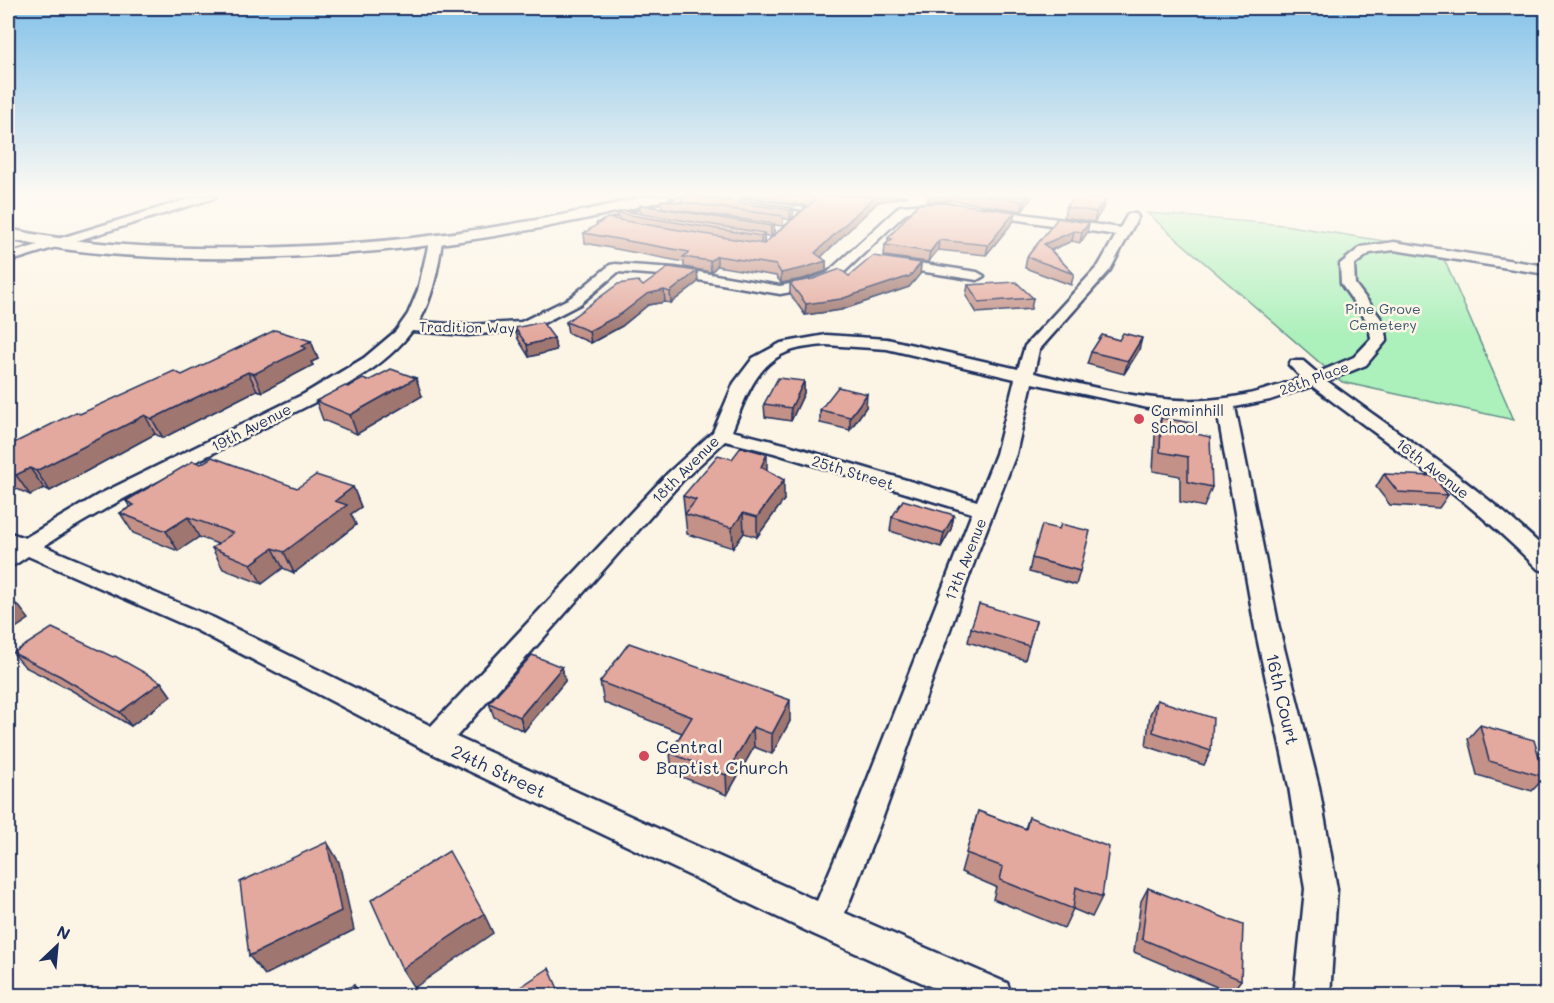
<svg xmlns="http://www.w3.org/2000/svg" width="1554" height="1003" viewBox="0 0 1554 1003" font-family="Mali,sans-serif">
<rect width="100%" height="100%" fill="#fcf5e5"/>
<filter id="ink" filterUnits="userSpaceOnUse"><feTurbulence type="fractalNoise" baseFrequency=".0167" numOctaves="2"/><feDisplacementMap in="SourceGraphic" scale="12" xChannelSelector="R" yChannelSelector="G"/><feConvolveMatrix kernelMatrix="1 2 1 2 8 2 1 2 1" color-interpolation-filters="sRGB"/></filter>
<g filter="url(#ink)">
<path fill="#acf0bb" stroke="#64908c" stroke-width="1.5" d="M1147,213L1284,225L1440,250L1514,420L1342,382Z"/>
<g fill="none" stroke-linecap="round" stroke-linejoin="round">
<g stroke="#1b2f5e" stroke-width="5">
<g id="service">
<path d="M686,196H694L603,225L598,224Z"/>
<path d="M717,196H729L812,209L802,217L799,215L804,210Z"/>
</g>
</g>
<g stroke="#1b2f5e" stroke-width="5">
<g id="minor">
<path d="M199,196H216L214,198L8,262V254Z"/>
<path d="M943,203L947,204V210L907,212L837,279L807,289L780,294L675,276L618,272L580,304L530,330L467,335L412,331C378,376 318,400 269,425C193,464 115,499 44,546L214,618L431,726L668,473L713,432L734,383L753,358L781,343L826,335L887,339L1018,369L1025,346L1099,265L1116,235L986,215L980,211L982,208L1120,228L1128,214H1136L1138,217L1110,270L1039,350L1034,373C1096,388 1162,407 1226,398C1252,395 1277,386 1302,378L1289,365L1291,361H1303L1317,373L1354,357L1371,339L1369,324L1341,284L1340,264L1361,247L1394,242L1546,266V274L1394,250L1370,253L1354,265L1355,284L1385,324L1387,340L1366,365L1327,381C1402,436 1479,486 1546,550V571L1538,569C1469,499 1390,445 1312,386L1270,400L1235,407L1279,628L1319,787L1337,889L1330,996H1294L1305,889L1289,787L1255,628L1217,410L1148,408L1032,383L1016,454L977,554L884,814L845,913L1007,983L1012,996H952L813,934L425,750L196,630L28,556L16,564L8,567V532L25,538L98,495L304,394L364,358L396,331L408,314L418,290L430,238H440L442,241C438,269 433,297 419,322L467,325L521,322L570,298L610,265L615,264L675,268L780,286L804,281L827,273L900,206ZM826,345L887,349L1015,379L996,454L977,501L788,445L732,431C745,399 756,361 793,350C803,347 815,346 826,345ZM725,441L774,453L972,513L854,814L817,901L456,737L682,481Z"/>
<path d="M892,259L977,272L984,276L977,280L887,266L885,263L887,260Z"/>
</g>
</g>
<g stroke="#1b2f5e" stroke-width="5">
<path id="tertiary" d="M647,196H670L668,199C528,236 387,256 242,258C163,259 85,256 8,239V229C87,246 166,249 247,248C382,246 516,229 647,196Z"/>
</g>
<use href="#service" fill="#fcf5e5" fill-rule="evenodd"/>
<use href="#minor" fill="#fcf5e5" fill-rule="evenodd"/>
<use href="#tertiary" fill="#fcf5e5" fill-rule="evenodd"/>
</g>
<g fill="#c39188" stroke="#1b2f5e" stroke-width="1.5">
<path d="M682,196H745V200L793,208V217L790,220L783,218V226L774,225V234L771,237L764,235V244L807,206L748,197V196H908L878,202L821,257L826,261V271L803,279L781,283L776,276L717,266L711,272L684,267V262L585,243L584,233L619,220L618,213L641,214L640,205L662,208L661,200L682,202Z"/>
<path d="M928,196H1032L1031,198L1022,211L950,200L928,202Z"/>
<path d="M1105,200L1102,210L1094,222L1064,217L1066,207Z"/>
<path d="M1058,218L1087,233L1080,243L1072,241L1051,250L1074,274L1071,285L1025,268L1027,257Z"/>
<path d="M1013,222L986,255L938,250L928,262L884,256L885,245L888,242V238Z"/>
<path d="M921,263L920,274L909,287L841,310L805,315L790,294V283L849,276Z"/>
<path d="M697,271L698,282L671,303L665,302L648,305L622,326L591,343L568,333L566,322Z"/>
<path d="M968,285L1033,298L1031,309L977,313L966,296Z"/>
<path d="M515,328L554,338L556,350L529,357L518,339Z"/>
<path d="M311,341L318,359L311,362L313,365L262,392L257,390L163,438L155,434L50,491L44,488L30,495L8,485V446L80,414L182,375Z"/>
<path d="M1139,350L1124,374L1087,364L1091,352Z"/>
<path d="M368,381L422,396L357,434L323,420L316,401L348,387Z"/>
<path d="M804,381V393L791,421L765,417L764,404Z"/>
<path d="M866,407L850,430L820,423V410Z"/>
<path d="M1161,418L1192,433L1212,487L1204,507L1180,502V476L1153,471L1155,436Z"/>
<path d="M201,464L297,488L353,487L361,507L351,514L356,525L294,573L283,568L262,584L223,569L212,548L218,544L199,537L178,551L133,533L120,513L130,507L126,501Z"/>
<path d="M767,470L784,500L757,537L744,533L733,548L687,534L683,496Z"/>
<path d="M1384,474L1448,495L1439,508L1390,505L1376,487Z"/>
<path d="M954,515L951,529L941,547L890,531L892,517Z"/>
<path d="M1032,558L1080,571L1076,585L1029,572Z"/>
<path d="M1036,621L1025,660L968,642L971,628Z"/>
<path d="M13,653L161,682L171,696L131,726L71,690L25,667Z"/>
<path d="M562,667L565,681L524,731L494,717L489,703Z"/>
<path d="M600,682L790,721L772,754L754,747L727,795L672,773L670,753L682,733L604,703Z"/>
<path d="M1157,700L1211,751L1204,765L1146,746L1150,714Z"/>
<path d="M1480,725L1545,777L1532,791L1477,775L1468,739Z"/>
<path d="M978,811L1025,829L1029,817L1102,897L1092,917L1073,909L1064,928L993,899L996,887L961,872Z"/>
<path d="M1546,857V898L1538,865Z"/>
<path d="M1148,888L1241,980L1231,993L1134,952L1141,901Z"/>
</g>
<g fill="#9f766f" stroke="#1b2f5e" stroke-width="1.5">
<path d="M741,196H745V203L740,197Z"/>
<path d="M875,196H908L878,202L815,263V253Z"/>
<path d="M928,196H951L950,200L928,202Z"/>
<path d="M1028,196H1032L1031,198L1022,211L1023,201Z"/>
<path d="M1105,200L1102,210L1094,222L1096,212Z"/>
<path d="M793,208V217L790,220V210Z"/>
<path d="M1015,212L1013,222L986,255L988,245Z"/>
<path d="M1089,223L1087,233L1080,243L1082,232Z"/>
<path d="M774,224V234L771,237V226Z"/>
<path d="M1074,231L1072,241L1042,254L1044,244Z"/>
<path d="M764,233V244L761,247V236Z"/>
<path d="M939,240L938,250L928,262L930,252Z"/>
<path d="M717,256V266L711,272L710,261Z"/>
<path d="M826,261V271L803,279L781,283V273Z"/>
<path d="M921,263L920,274L909,287L841,310L805,315L806,304Z"/>
<path d="M697,271L698,282L671,303L670,292Z"/>
<path d="M664,290L665,302L648,305L622,326L591,343L589,331L647,294Z"/>
<path d="M554,338L556,350L529,357L527,345Z"/>
<path d="M1142,338L1139,350L1124,374L1128,361Z"/>
<path d="M311,341L318,359L311,362L313,365L262,392L254,374Z"/>
<path d="M248,372L257,390L163,438L152,419Z"/>
<path d="M416,378L422,396L357,434L350,415Z"/>
<path d="M804,381V393L791,421V408Z"/>
<path d="M867,394L866,407L850,430V417Z"/>
<path d="M145,415L155,434L50,491L36,471Z"/>
<path d="M767,454V473L761,467Z"/>
<path d="M30,468L44,488L30,495L16,475Z"/>
<path d="M784,480V500L757,537V517Z"/>
<path d="M353,487L361,507L351,514L356,525L294,573L284,552L335,501Z"/>
<path d="M743,513L744,533L733,548L732,528Z"/>
<path d="M954,515L951,529L941,547L944,533Z"/>
<path d="M188,517L199,537L178,551L166,531Z"/>
<path d="M273,548L283,568L262,584L251,564Z"/>
<path d="M18,605L29,619L8,633V611Z"/>
<path d="M562,667L565,681L524,731L520,717Z"/>
<path d="M161,682L171,696L131,726L120,712Z"/>
<path d="M790,700V721L772,754V734Z"/>
<path d="M753,727L754,747L727,795L726,775Z"/>
<path d="M327,842L339,862L354,930L265,975L249,956Z"/>
<path d="M484,914L493,933L414,988L402,969Z"/>
<path d="M354,985L362,996H356Z"/>
</g>
<g fill="#e3a99e" stroke="#1b2f5e" stroke-width="1.5">
<path d="M694,196L728,199L733,196H741L740,197L741,200L793,208L790,210Z"/>
<path d="M801,196H875L815,253L826,261L804,268L781,273L776,265L717,256L710,261L683,257L689,252L584,233L607,218L764,244L815,200L813,197Z"/>
<path d="M986,196H1028L1023,201Z"/>
<path d="M1075,196H1078L1105,200L1096,212L1066,207Z"/>
<path d="M661,200H666L783,216Z"/>
<path d="M951,203L1015,212L988,245L939,240L930,252L885,245L892,239L888,238L918,204Z"/>
<path d="M640,205H643L774,224L771,226Z"/>
<path d="M624,211L764,233L761,236L618,213Z"/>
<path d="M1058,218L1089,223L1082,232L1074,231L1044,244L1074,274L1027,257Z"/>
<path d="M873,256L921,263L910,276L841,299L806,304L790,283L813,279L840,269L849,276Z"/>
<path d="M669,267L697,271L670,292L664,290L647,294L621,314L589,331L566,322L618,284L638,281L643,286Z"/>
<path d="M1016,282L1033,298L979,302L968,285Z"/>
<path d="M542,322L554,338L527,345L515,328Z"/>
<path d="M275,330L311,341L301,346L306,348L254,374L248,372L152,419L145,415L36,471L30,468L16,475L8,472V446L76,412L80,414L174,371L182,375Z"/>
<path d="M1123,333L1142,338L1128,361L1091,352L1102,335L1119,340Z"/>
<path d="M391,369L416,378L350,415L316,401L345,386L348,387L363,379L368,381Z"/>
<path d="M778,378L804,381L791,408L764,404Z"/>
<path d="M838,387L867,394L850,417L820,410Z"/>
<path d="M1161,418L1192,423V433L1210,437L1212,487L1188,482V457L1160,452Z"/>
<path d="M741,447L767,454L761,467L784,480L757,517L743,513L732,528L685,514L696,500L683,496L718,455L732,459Z"/>
<path d="M212,457L297,488L316,475L353,487L335,501L347,505L284,552L273,548L251,564L212,548L233,533L188,517L166,531L120,513L134,505L126,501L193,461L201,464Z"/>
<path d="M1384,474L1433,476L1448,495L1398,492Z"/>
<path d="M903,500L954,515L944,533L892,517Z"/>
<path d="M1061,524L1090,531L1080,571L1032,558L1042,525L1059,529Z"/>
<path d="M8,600L18,605L8,611Z"/>
<path d="M979,604L1036,621L1029,646L971,628Z"/>
<path d="M52,628L113,657L115,656L161,682L120,712L60,676L13,653Z"/>
<path d="M629,643L790,700L772,734L753,727L726,775L670,753L692,717L600,682Z"/>
<path d="M532,655L562,667L520,717L489,703Z"/>
<path d="M1157,700L1213,718L1211,751L1153,732Z"/>
<path d="M1480,725L1534,740L1545,777L1489,761Z"/>
<path d="M978,811L1026,829L1029,817L1109,847L1102,897L1076,887L1073,909L1000,880L1003,867L966,853Z"/>
<path d="M327,842L341,911L249,956L240,882Z"/>
<path d="M449,851L484,914L402,969L371,900Z"/>
<path d="M1148,888L1243,925L1241,980L1142,939Z"/>
<path d="M549,968L561,996H507Z"/>
<path d="M354,985L356,996H333Z"/>
</g>
</g>
<linearGradient id="sky" x2="0" y2="1"><stop stop-color="#83c2ea"/><stop offset="0.58" stop-color="#fefaf3"/><stop offset="1" stop-color="#fefaf3" stop-opacity="0"/></linearGradient>
<rect width="1554" height="336" fill="url(#sky)"/>
<g fill="#d1495b" stroke="#fcf5e5" stroke-width="2">
<circle cx="1139" cy="419" r="6"/>
<circle cx="644" cy="756" r="6"/>
</g>
<g text-anchor="middle" dominant-baseline="central" stroke-width="5" stroke-linejoin="round" paint-order="stroke">
<g font-size="14" fill="#385671" stroke="#fcf5e5">
<text x="1383" y="308">Pine Grove<tspan x="1383" dy="16">Cemetery</tspan></text>
</g>
<g font-size="14" fill="#1b2f5e" stroke="#fcf5e5">
<text transform="translate(467 327) rotate(1)">Tradition Way</text>
<text transform="translate(1314 378) rotate(-20)">28th Place</text>
</g>
<g font-size="15" fill="#1b2f5e" stroke="#fcf5e5" text-anchor="start">
<text x="1151" y="410">Carminhill<tspan x="1151" dy="17">School</tspan></text>
</g>
<g font-size="15" fill="#1b2f5e" stroke="#fcf5e5">
<text transform="translate(251 427) rotate(-27)">19th Avenue</text>
<text transform="translate(1433 468) rotate(38)">16th Avenue</text>
<text transform="translate(685 469) rotate(-45)">18th Avenue</text>
<text transform="translate(853 472) rotate(17)">25th Street</text>
<text transform="translate(965 559) rotate(-68)">17th Avenue</text>
</g>
<g font-size="18" fill="#1b2f5e" stroke="#fcf5e5">
<text transform="translate(1283 699) rotate(77)">16th Court</text>
<text transform="translate(499 771) rotate(25)">24th Street</text>
</g>
<g font-size="18" fill="#1b2f5e" stroke="#fcf5e5" text-anchor="start">
<text x="656" y="746">Central<tspan x="656" dy="21">Baptist Church</tspan></text>
</g>
</g>
<rect width="1554" height="1003" fill="none" stroke="#fcf5e5" stroke-width="30"/>
<rect x="15" y="15" width="1524" height="973" fill="none" stroke="#1b2f5e" stroke-width="2" filter="url(#ink)"/>
<g transform="translate(57 946) rotate(26)" stroke="#fcf5e5" stroke-width="4.5" paint-order="stroke">
<path d="M0-4.5L10 22L0 15L-10 22Z" fill="#1b2f5e"/>
<text y="-9" font-size="16" font-weight="bold" text-anchor="middle" fill="#1b2f5e">N</text>
</g>
</svg>
